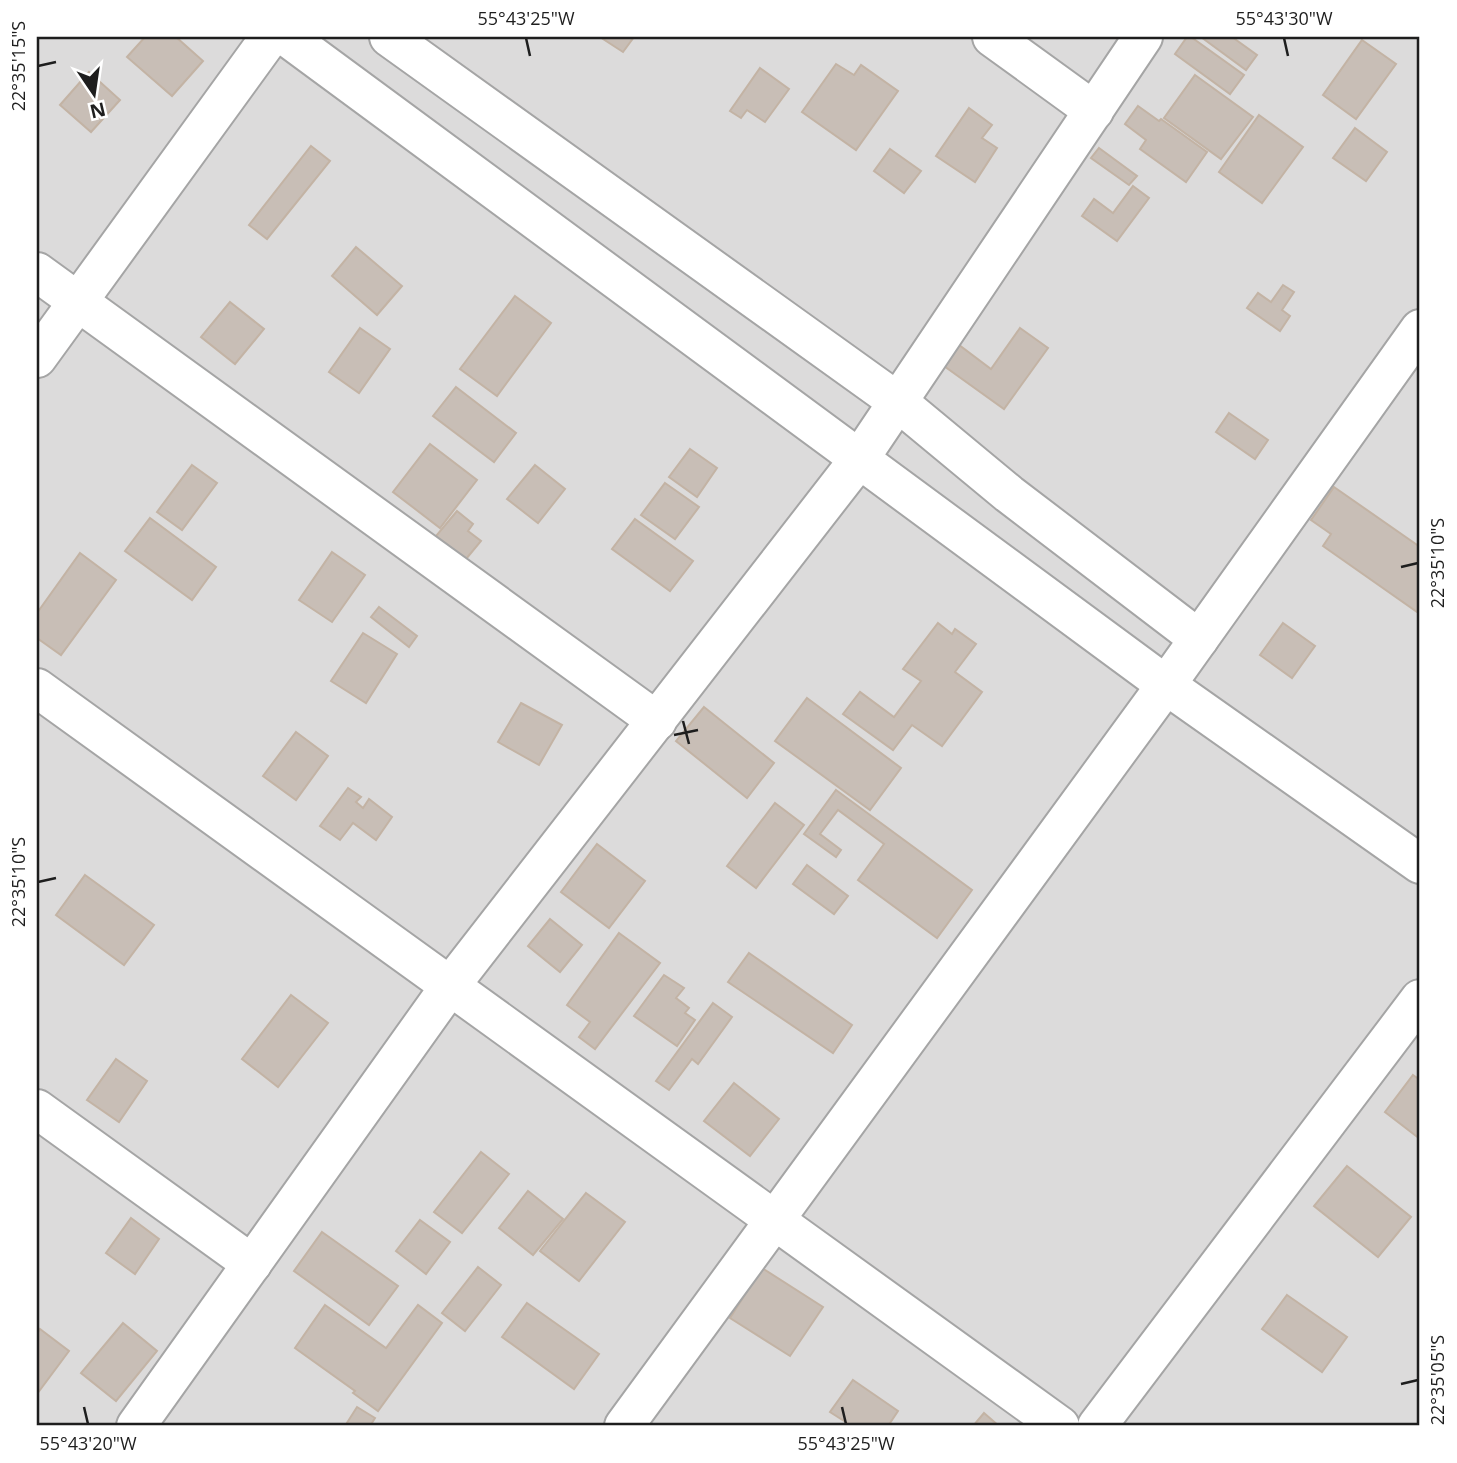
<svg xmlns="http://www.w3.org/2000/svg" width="1457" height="1463" viewBox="0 0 1457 1463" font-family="'Open Sans',sans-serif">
<rect width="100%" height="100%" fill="#f0ece3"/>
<rect fill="#dcdbdb" x="37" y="37" width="1383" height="1389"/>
<g fill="#c8beb6" stroke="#c3b3a4" stroke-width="2">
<path d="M145,37H176L203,61L172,96L127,57Z"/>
<path d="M600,37H634L623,52Z"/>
<path d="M1187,37H1191L1244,75L1230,94L1175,54Z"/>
<path d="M1201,37H1232L1257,55L1246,70Z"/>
<path d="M1362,40L1396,64L1356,119L1323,95Z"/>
<path d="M836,64L854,75L861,65L898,91L856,150L802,112Z"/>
<path d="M760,68L789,89L765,122L747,110L741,118L730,111Z"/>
<path d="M89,72L120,100L91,132L60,105Z"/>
<path d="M1195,75L1253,117L1221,159L1164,118Z"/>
<path d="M1138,106L1159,121L1161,119L1207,152L1186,182L1140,149L1146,140L1125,124Z"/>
<path d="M969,108L992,125L982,138L997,148L975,182L936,156Z"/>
<path d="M1259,115L1303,147L1262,203L1219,172Z"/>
<path d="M1355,128L1387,152L1366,181L1333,158Z"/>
<path d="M311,146L330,161L267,239L249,225Z"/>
<path d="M1099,148L1137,176L1129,185L1091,158Z"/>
<path d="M890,149L921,171L904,193L874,171Z"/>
<path d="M1133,186L1149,198L1117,241L1082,216L1094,199L1113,213Z"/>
<path d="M356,247L402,286L377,315L332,276Z"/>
<path d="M1283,285L1294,292L1282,310L1290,316L1280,331L1247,308L1258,293L1271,302Z"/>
<path d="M515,296L551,323L497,396L460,369Z"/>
<path d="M230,302L264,329L235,364L201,337Z"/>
<path d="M360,328L390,349L359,393L329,372Z"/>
<path d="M1020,328L1048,348L1004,409L944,366L959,345L991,369Z"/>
<path d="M456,387L516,433L494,462L433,416Z"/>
<path d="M1229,413L1268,440L1255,459L1216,432Z"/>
<path d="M430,444L477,480L440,528L393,492Z"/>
<path d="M690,449L717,468L697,497L669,477Z"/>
<path d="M192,465L217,483L182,530L157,512Z"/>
<path d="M535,465L565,489L538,523L507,499Z"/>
<path d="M665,483L699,507L675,539L641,515Z"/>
<path d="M1334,487L1420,547V614L1323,546L1331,534L1311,520Z"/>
<path d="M457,511L473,524L468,531L481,541L466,559L436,536Z"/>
<path d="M150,518L216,567L192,600L125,551Z"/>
<path d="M635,519L693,561L670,591L612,549Z"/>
<path d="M332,552L365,575L332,622L299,600Z"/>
<path d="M80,553L116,580L61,655L37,638V613Z"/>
<path d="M379,607L417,636L409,647L371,617Z"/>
<path d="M938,623L952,634L955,629L976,644L955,672L982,692L942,746L912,725L893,750L843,714L860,692L894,717L921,681L903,669Z"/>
<path d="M1283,623L1315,646L1292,678L1260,655Z"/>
<path d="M363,633L397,654L366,703L331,681Z"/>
<path d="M807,698L901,768L870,810L775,741Z"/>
<path d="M521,703L562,725L539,765L498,742Z"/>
<path d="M704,707L774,763L747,798L676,741Z"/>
<path d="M296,732L328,756L296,800L263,776Z"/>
<path d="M348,788L361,797L356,802L363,808L369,799L392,817L376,840L353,823L340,840L320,826Z"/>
<path d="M836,790L972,890L937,938L858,880L884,844L838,810L820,834L841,850L836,857L804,834Z"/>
<path d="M775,803L804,825L756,888L727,866Z"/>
<path d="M597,844L645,881L609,928L561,892Z"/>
<path d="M807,865L848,896L834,914L793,884Z"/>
<path d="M85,875L154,925L124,965L56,915Z"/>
<path d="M550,919L582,945L560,972L528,946Z"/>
<path d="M619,933L660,963L595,1049L579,1037L590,1022L567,1005Z"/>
<path d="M749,953L852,1025L833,1053L728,982Z"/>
<path d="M664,975L684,988L676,998L689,1008L685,1013L695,1020L677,1046L634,1016Z"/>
<path d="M291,995L328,1023L278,1087L242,1059Z"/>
<path d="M713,1003L732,1017L698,1064L692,1059L669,1090L656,1081Z"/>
<path d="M116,1059L147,1081L119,1122L87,1100Z"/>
<path d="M1413,1075L1420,1080V1139L1385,1112Z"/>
<path d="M734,1083L779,1119L750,1156L704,1121Z"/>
<path d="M481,1152L509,1174L462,1233L434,1212Z"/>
<path d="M1347,1166L1411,1217L1378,1257L1314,1206Z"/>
<path d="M528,1191L563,1219L533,1255L499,1228Z"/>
<path d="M586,1193L625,1222L579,1281L540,1251Z"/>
<path d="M131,1218L159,1239L135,1274L106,1253Z"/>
<path d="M420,1220L450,1242L426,1274L396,1251Z"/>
<path d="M322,1232L398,1286L369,1325L294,1271Z"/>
<path d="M478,1267L501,1285L465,1331L442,1313Z"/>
<path d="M762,1268L823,1307L790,1356L730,1318Z"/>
<path d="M1287,1295L1347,1337L1322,1372L1262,1329Z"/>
<path d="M527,1303L599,1354L574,1389L502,1337Z"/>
<path d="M325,1305L386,1348L418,1305L442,1323L378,1411L353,1393L355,1391L295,1348Z"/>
<path d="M123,1323L157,1351L116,1401L81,1373Z"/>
<path d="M40,1329L69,1351L37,1394V1334Z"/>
<path d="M853,1380L898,1411L888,1426H852L830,1412Z"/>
<path d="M357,1407L375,1418L370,1426H345Z"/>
<path d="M984,1413L999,1426H973Z"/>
</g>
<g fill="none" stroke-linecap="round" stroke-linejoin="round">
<g stroke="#a5a5a5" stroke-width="42">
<g id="street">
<path d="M287,37L1166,685L1420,864"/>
<path d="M389,37L898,402L1009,494L1199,639"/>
<path d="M992,37L1094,111"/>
<path d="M37,272L657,721"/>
<path d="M37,358L270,37"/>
<path d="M37,688L1060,1426"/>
<path d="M37,1109L252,1264"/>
<path d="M136,1426L450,986L860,458L1143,37"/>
<path d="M624,1426L1166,685L1420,329"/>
<path d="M1097,1426L1420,999"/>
</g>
</g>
<use href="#street" stroke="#fff" stroke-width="38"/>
</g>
<path fill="none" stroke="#1e1e1e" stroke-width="2.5" d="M526,38L530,56M1284,38L1288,56M38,66L56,62M1401,567L1418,563M683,721L689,744M674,735L698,730M38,882L56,878M1401,1384L1418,1380M84,1407L88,1424M842,1407L846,1424"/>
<rect width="1457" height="1463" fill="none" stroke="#ffffff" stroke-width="77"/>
<g transform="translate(94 94) rotate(167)" stroke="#ffffff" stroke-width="5" paint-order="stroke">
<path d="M0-5L12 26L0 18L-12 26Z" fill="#1e1e1e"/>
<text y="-10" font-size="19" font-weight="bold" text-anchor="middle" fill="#1e1e1e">N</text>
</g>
<rect x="38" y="38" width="1380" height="1386" fill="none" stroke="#1e1e1e" stroke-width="2.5"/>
<g font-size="18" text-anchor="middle" fill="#1e1e1e">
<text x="526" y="25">55°43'25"W</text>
<text x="1284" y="25">55°43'30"W</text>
<text transform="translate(19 66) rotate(-90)" y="6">22°35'15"S</text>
<text transform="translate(1438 563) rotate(-90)" y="6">22°35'10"S</text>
<text transform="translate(19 882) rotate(-90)" y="6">22°35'10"S</text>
<text transform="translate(1438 1380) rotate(-90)" y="6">22°35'05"S</text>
<text x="88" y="1450">55°43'20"W</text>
<text x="846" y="1450">55°43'25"W</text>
</g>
</svg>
